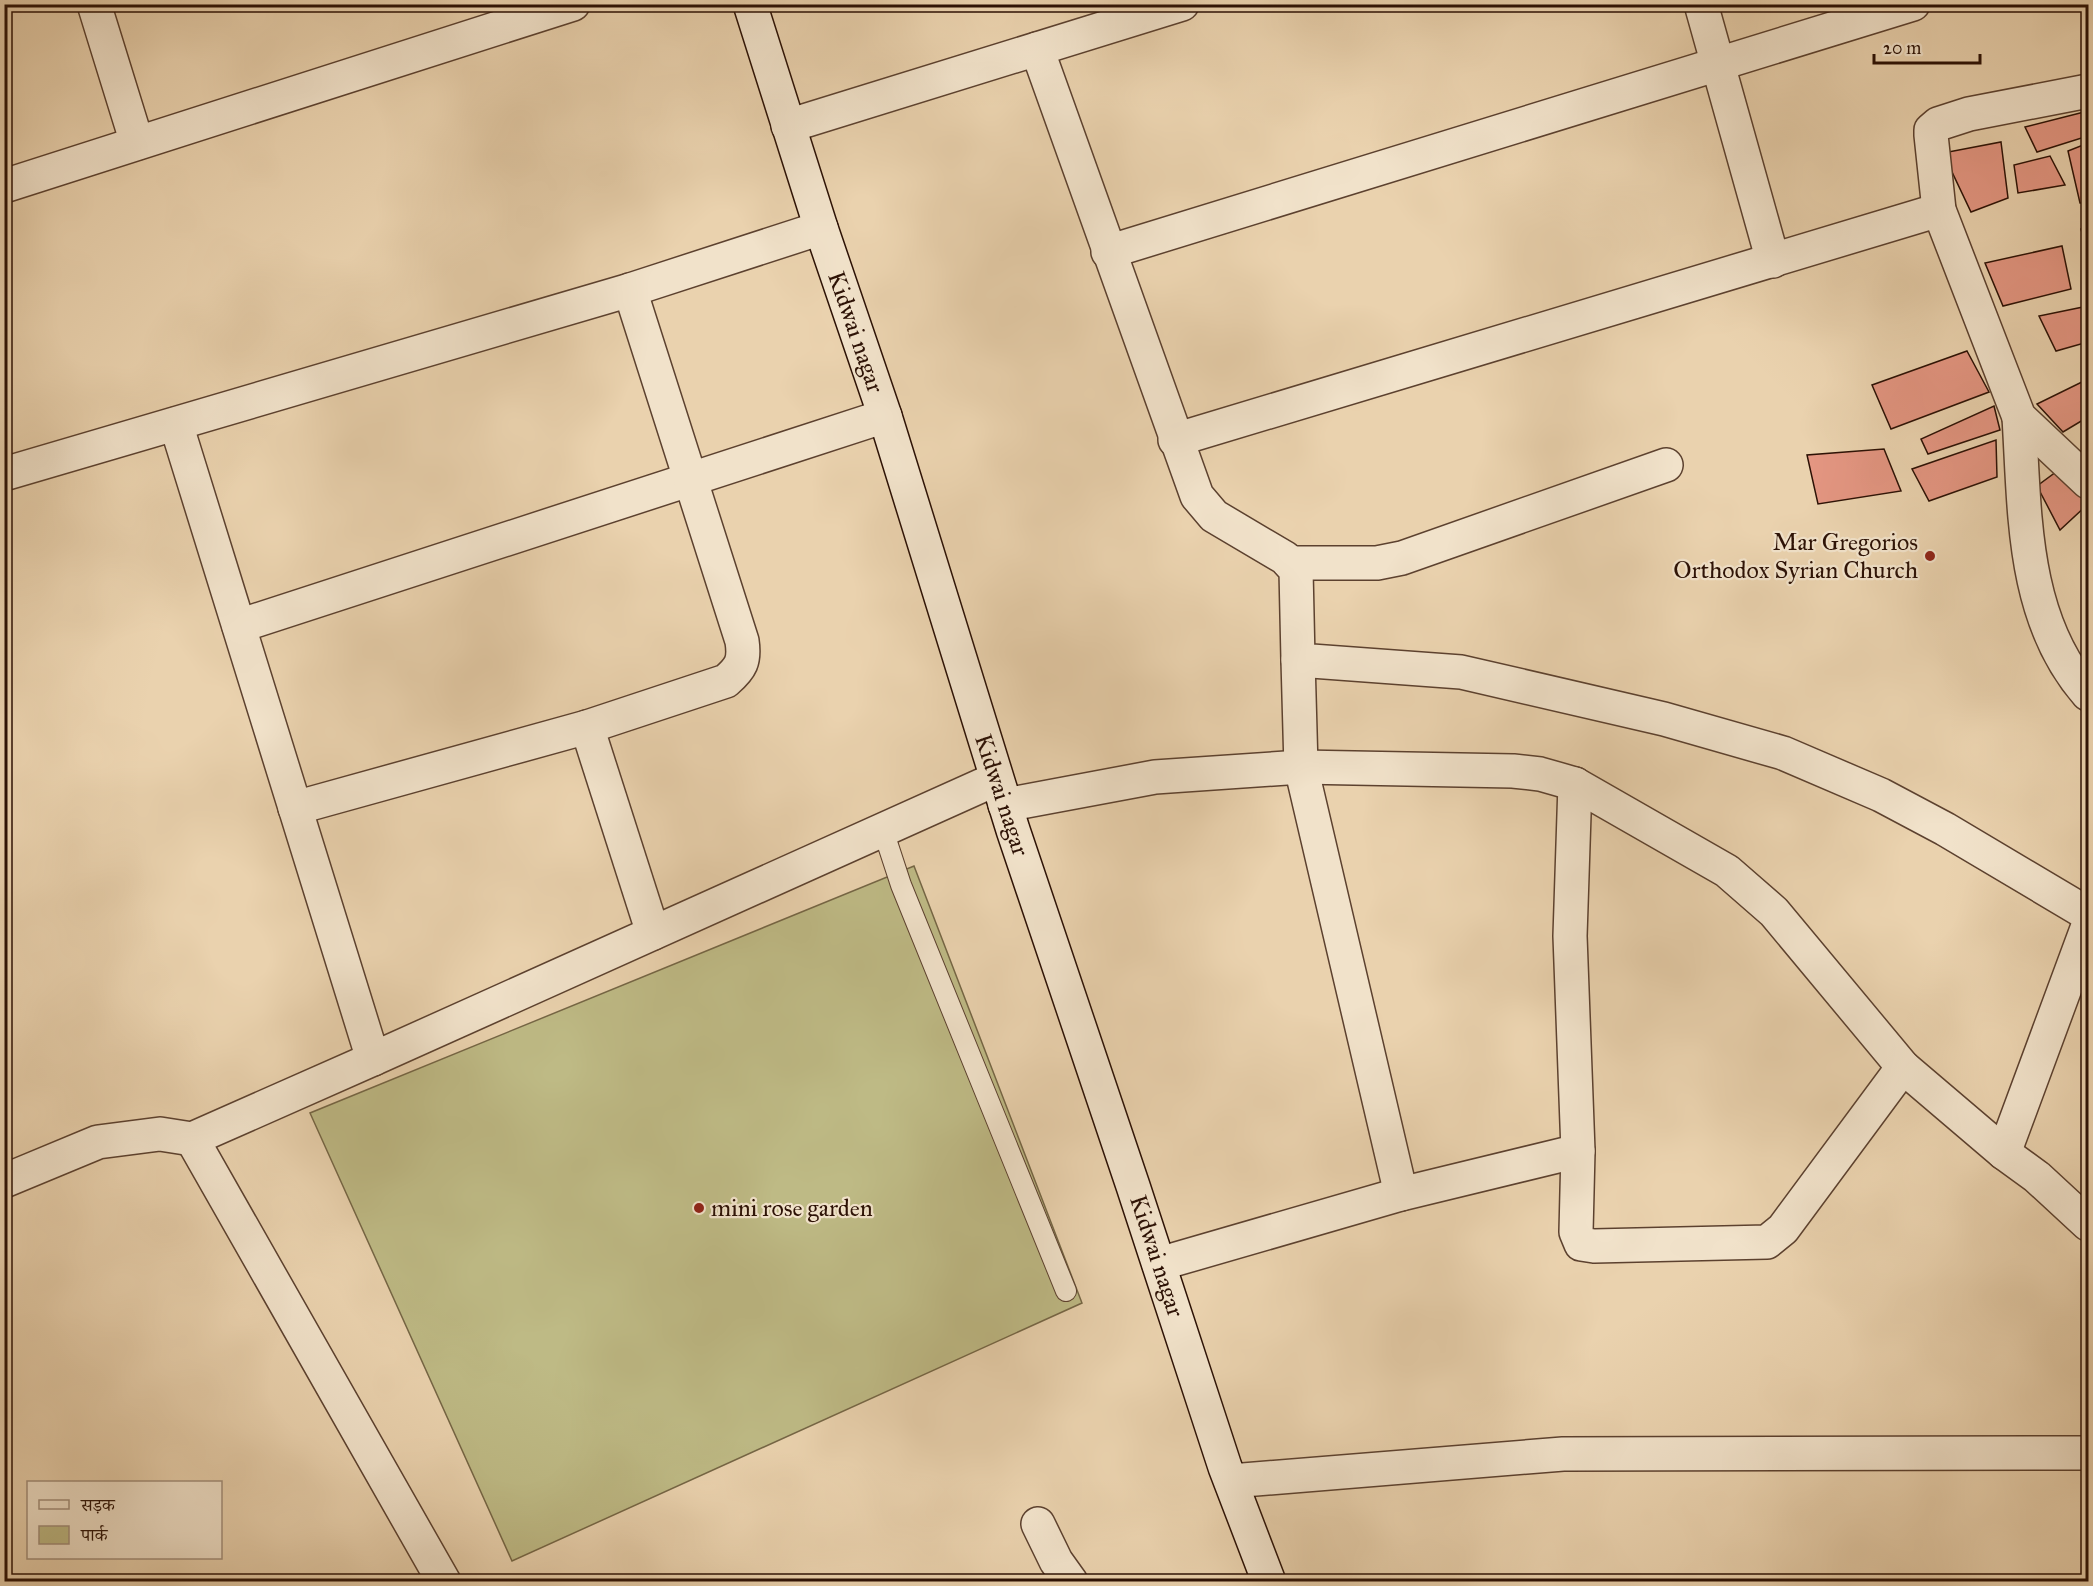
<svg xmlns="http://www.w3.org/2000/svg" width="2093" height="1586" viewBox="0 0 2093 1586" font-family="'IM FELL Great Primer','Noto Serif Devanagari',serif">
<rect width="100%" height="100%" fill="#ead2ae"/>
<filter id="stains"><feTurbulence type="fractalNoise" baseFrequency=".00333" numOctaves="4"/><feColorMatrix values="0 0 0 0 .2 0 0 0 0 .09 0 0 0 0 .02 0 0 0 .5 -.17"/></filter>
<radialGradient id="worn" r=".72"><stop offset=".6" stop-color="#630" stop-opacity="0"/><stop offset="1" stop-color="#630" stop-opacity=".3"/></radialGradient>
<path fill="#beba85" stroke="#756645" stroke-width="1.5" d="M914,866L1082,1303L512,1561L310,1113Z"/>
<g fill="#e49682" stroke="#2c1105" stroke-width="1.5">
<path d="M2088,111V136L2037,152L2025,127Z"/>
<path d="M2001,142L2008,198L1971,212L1943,153Z"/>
<path d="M2088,143V203H2080L2068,151Z"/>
<path d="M2050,156L2065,185L2018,193L2014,165Z"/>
<path d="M2088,227V256L2081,229Z"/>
<path d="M2062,246L2071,289L2003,306L1985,263Z"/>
<path d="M2088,306V342L2056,351L2039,316Z"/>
<path d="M1967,351L1989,392L1891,429L1872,385Z"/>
<path d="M2088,379V417L2063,432L2037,404Z"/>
<path d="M1994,406L2000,430L1928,454L1921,439Z"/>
<path d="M1996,440L1997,477L1929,501L1912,469Z"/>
<path d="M2088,442V464L2078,455Z"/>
<path d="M1884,449L1901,491L1818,504L1807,455Z"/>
<path d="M2056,472L2088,504L2060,530L2037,486Z"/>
</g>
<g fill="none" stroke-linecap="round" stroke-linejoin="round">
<g stroke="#5c412f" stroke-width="22">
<path id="lane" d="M883,830L901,885L1066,1291"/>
</g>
<g stroke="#5c412f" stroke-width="36">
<g id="street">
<path d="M94,4L137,143"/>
<path d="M1701,4L1773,261"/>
<path d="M1037,49L1197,496L1214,516L1285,558L1296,570L1298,660L1461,672L1664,719L1783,753L1881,795L1945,829L2088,914"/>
<path d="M2088,91L1969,114L1938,124L1931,130V135L1939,210L2019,417L2088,482"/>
<path d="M788,126L1182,4"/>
<path d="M4,186L573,4"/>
<path d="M1108,252L1913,4"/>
<path d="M2019,417C2025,511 2021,618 2088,694"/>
<path d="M176,424L373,1059L996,779"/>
<path d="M1175,440L1939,210"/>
<path d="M4,474L630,290L821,228"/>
<path d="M1290,563H1377L1402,558L1666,465"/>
<path d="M239,626L885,416"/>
<path d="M1298,660L1301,767L1401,1194"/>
<path d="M587,727L653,933"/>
<path d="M1005,805L1155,777L1301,767L1513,771L1540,774L1575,784L1727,871L1774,912L1903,1067L2004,1153L2037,1177L2088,1224"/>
<path d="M295,808L587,727L726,681C741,668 745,661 742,641L630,290"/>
<path d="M192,1139L444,1582"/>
<path d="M1578,1151L1576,1232L1581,1244L1594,1246L1767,1242L1783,1229L1903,1067"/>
<path d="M2004,1153L2088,926"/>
<path d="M4,1181L98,1142L160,1134L192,1139L373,1059"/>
<path d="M1159,1264L1401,1194L1578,1151L1570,936L1575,784"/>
<path d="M1231,1481L1563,1454L2088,1453"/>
<path d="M1038,1524L1056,1561L1071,1582"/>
</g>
</g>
<g stroke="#2c1105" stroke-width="36">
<path id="secondary" d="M750,4L821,228L885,416L1013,830L1133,1186L1225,1467L1269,1582"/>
</g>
<use href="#lane" stroke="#f1e2ca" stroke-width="20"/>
<use href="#street" stroke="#f1e2ca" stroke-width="33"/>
<use href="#secondary" stroke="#f1e2ca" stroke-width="33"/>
</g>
<g fill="#8f2418" stroke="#f1e2ca" stroke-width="2">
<circle cx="1930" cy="556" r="6"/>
<circle cx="699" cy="1208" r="6"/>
</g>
<g text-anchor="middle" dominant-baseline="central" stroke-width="4.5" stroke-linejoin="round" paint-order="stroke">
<g font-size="24" fill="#2c1105" stroke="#f1e2ca">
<text transform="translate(856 332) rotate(71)">Kidwai nagar</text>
<text transform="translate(1002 795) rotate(72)">Kidwai nagar</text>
<text transform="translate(1157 1256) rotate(72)">Kidwai nagar</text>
</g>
<g font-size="24" fill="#2c1105" stroke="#f1e2ca" text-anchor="end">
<text x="1918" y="542">Mar Gregorios<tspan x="1918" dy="28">Orthodox Syrian Church</tspan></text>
<text x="711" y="1208" text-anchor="start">mini rose garden</text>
</g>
</g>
<rect width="2093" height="1586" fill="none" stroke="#ead2ae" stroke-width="24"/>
<rect x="6" y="6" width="2081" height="1574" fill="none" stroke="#2c1105" stroke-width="3"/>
<rect x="12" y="12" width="2069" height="1562" fill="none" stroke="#2c1105" stroke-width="1.5"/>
<rect x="27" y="1481" width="195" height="78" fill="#f1e2ca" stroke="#a28e7b" stroke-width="1.5"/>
<rect x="39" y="1500" width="30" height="9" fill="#f1e2ca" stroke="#a28e7b" stroke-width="1.5"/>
<text x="81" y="1511" font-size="18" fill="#2c1105">सड़क</text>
<rect x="39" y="1526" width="30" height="18" fill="#beba85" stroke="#a28e7b" stroke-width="1.5"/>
<text x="81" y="1541" font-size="18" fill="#2c1105">पार्क</text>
<path d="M1874 54v9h106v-9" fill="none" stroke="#2c1105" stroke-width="3"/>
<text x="1883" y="54" font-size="18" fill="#2c1105" stroke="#f1e2ca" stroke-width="4.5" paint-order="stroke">20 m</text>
<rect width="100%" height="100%" filter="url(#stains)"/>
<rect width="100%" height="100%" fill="url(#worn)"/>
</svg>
